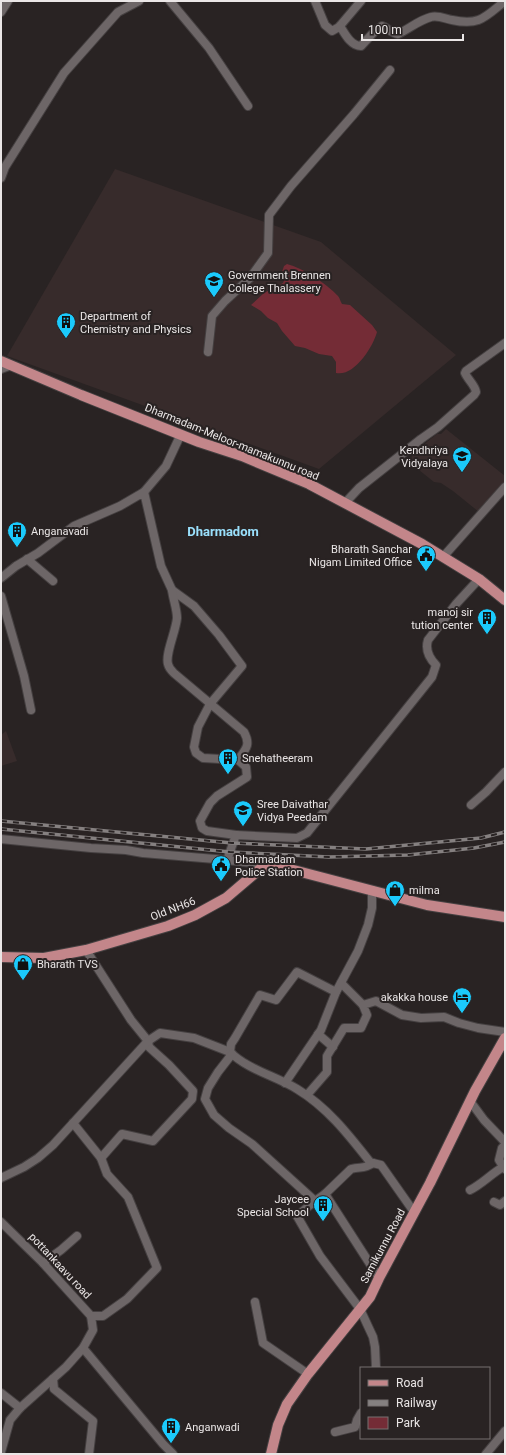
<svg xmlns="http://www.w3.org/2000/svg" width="506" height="1455" viewBox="0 0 506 1455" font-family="Roboto,sans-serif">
<rect width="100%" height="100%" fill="#292323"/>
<g fill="#372b2b">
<path d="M115,169L321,242L456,355L319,469L7,356Z"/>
<path d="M446,429L505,476V482L497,489L479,512L453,491L441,483L434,482L409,462L412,456L428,441L437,434H441Z"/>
<path d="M6,731L17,761L1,766V735Z"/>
</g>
<path fill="#742c36" d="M287,264C303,268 327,284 338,296C340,298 340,301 342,304L350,305L372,325L377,332C373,347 354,377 336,373V362L332,356L319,354L305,348L295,346L282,331L277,323L268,318L261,311L251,305L264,293L283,283L285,278L282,272L284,266Z"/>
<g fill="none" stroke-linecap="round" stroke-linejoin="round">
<g stroke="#454041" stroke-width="10">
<g id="minor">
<path d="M170,1L209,48L248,106"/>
<path d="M315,1L325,25L332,31L339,27L361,1"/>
<path d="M1,12L8,1"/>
<path d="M340,26C345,34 351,46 361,46L374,32L382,26C388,28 391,33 398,34C409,29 419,20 431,17C438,15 446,19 452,20C480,26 485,17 505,1"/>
<path d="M1,178L5,167L64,73L118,12L139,1"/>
<path d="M208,352L212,316L225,301L250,278L268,253L269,215L291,186L354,114L390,70"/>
<path d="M1,369L9,366"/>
<path d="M144,492L166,466L181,434"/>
<path d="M345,503L359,488L421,439L438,427L474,395L476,392C475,385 468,380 465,373L466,371L505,343"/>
<path d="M443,557L505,487"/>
<path d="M27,559L53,581"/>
<path d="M1,578L16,566L38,553L74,526L120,506L144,492L161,566L172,590L194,606L219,635L242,666L210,704L198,727L194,747L196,753L203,758L238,760L246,767L247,777L217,796L210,803L200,821L202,828L207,831L236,835"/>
<path d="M172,590C173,599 177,609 177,618C176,631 165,654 168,664C169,669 172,671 175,674L244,732C251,745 246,749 238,760"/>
<path d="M1,596L24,676L31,710"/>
<path d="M471,805L486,792L505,772"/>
<path d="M1,839L91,848L126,850L143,853L227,860"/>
<path d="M269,865L227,860L236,835L297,838L307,833L432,677L436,665C429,658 425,650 428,640L456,604L479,579"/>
<path d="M86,950L131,1020L148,1041L160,1033L194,1038L230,1052C248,1070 276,1076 297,1089C327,1107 348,1134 370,1162L373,1163"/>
<path d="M341,983L363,1005"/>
<path d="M318,1034L333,1047"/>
<path d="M230,1052L231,1044L235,1038L260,995L276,1000L297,972L336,992"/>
<path d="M232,1054L218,1072L208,1088L205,1099L214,1115L229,1128L252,1144L315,1201"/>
<path d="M285,1083L321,1030L336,992L358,951L368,925L372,908V890"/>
<path d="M307,1095L327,1072V1056L344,1028H361L367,1015L363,1005L376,1001L402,1015L421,1018L444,1017L459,1023L478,1028L505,1032"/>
<path d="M470,1101L484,1120L505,1142"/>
<path d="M73,1123L101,1158L122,1134L153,1141L192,1099L193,1091L169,1065L149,1047L148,1041"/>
<path d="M505,1145L502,1148L499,1160L505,1169"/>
<path d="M1,1178L24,1167L38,1158L53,1145L148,1041"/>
<path d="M470,1190C482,1184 491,1174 503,1167"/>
<path d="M325,1194L379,1278"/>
<path d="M494,1202L500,1205L505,1201"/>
<path d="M1,1222L43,1263L91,1316L93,1330L83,1348L66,1367L20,1408"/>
<path d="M43,1263L61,1250L77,1236"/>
<path d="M255,1302L263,1343L308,1374"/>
<path d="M91,1316H103L127,1299L157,1268L128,1197L107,1174L101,1158"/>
<path d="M83,1348L163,1444L173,1454"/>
<path d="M376,1368L375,1347L373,1337L360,1309L320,1256L297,1216L315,1201L325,1194L351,1169C361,1166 363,1170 373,1163L381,1165L414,1212"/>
<path d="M53,1379L54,1389L93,1421L89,1454"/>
<path d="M1,1393L20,1408L10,1420L1,1452"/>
<path d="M335,1432L355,1427L357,1420L361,1413"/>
<path d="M486,1454L505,1431"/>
</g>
</g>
<g stroke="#454041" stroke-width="12">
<g id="major">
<path d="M1,361L81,395L199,442L242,456L309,484L422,544L479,579L505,600"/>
<path d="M1,957L44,958L86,950L168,926L195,915L226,898L260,869L270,865L282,867L427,905L505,917"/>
<path d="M271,1454L278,1425L287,1404L308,1374L370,1297L379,1278L430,1183L475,1091L505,1038"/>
</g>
</g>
<use href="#minor" stroke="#6d6667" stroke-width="8"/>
<use href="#major" stroke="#c3868a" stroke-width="10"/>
<g stroke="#858080" stroke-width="3.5">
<g id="rail">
<path d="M1,821L232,843L366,849L481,838L505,832"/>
<path d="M1,829L230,852L329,857L408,855L474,848L505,842"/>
</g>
</g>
<use href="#rail" stroke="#292323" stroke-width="2" stroke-dasharray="6" stroke-linecap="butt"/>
</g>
<defs>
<g id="university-pin" transform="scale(1)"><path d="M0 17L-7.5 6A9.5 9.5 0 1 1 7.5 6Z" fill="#1bcafc" stroke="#292323"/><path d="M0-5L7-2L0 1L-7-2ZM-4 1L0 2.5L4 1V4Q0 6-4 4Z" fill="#111"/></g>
<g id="building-pin" transform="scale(1)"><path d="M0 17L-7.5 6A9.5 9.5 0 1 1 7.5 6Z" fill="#1bcafc" stroke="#292323"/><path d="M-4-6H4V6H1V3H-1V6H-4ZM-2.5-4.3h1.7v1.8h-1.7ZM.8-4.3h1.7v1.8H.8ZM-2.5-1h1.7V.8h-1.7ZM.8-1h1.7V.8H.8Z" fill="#111"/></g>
<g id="school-pin" transform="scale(1)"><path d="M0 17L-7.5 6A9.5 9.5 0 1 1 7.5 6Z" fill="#1bcafc" stroke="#292323"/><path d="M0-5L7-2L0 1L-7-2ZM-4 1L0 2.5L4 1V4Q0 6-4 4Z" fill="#111"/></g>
<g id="civic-pin" transform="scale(1)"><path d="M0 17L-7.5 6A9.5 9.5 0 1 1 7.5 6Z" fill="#1bcafc" stroke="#292323"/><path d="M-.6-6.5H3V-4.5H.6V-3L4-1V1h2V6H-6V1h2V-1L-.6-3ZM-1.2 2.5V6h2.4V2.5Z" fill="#111"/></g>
<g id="shop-pin" transform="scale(1)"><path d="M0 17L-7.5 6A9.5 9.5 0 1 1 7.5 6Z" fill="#1bcafc" stroke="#292323"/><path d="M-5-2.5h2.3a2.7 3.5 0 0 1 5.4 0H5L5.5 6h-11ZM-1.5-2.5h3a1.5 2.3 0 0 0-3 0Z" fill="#111"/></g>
<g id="hotel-pin" transform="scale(1)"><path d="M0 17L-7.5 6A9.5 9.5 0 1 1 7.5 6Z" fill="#1bcafc" stroke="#292323"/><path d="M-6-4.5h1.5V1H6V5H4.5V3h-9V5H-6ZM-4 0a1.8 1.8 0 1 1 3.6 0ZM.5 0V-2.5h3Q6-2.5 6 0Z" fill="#111"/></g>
</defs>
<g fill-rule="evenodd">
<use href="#university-pin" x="214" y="281"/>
<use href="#building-pin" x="66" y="322"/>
<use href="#school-pin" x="462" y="456"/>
<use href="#building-pin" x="17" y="531"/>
<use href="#civic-pin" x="426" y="555"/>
<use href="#building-pin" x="487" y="618"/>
<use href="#building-pin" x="228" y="758"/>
<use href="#school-pin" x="243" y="810"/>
<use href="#civic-pin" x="221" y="865"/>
<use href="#shop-pin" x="395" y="890"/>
<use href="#shop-pin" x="23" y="964"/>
<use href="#hotel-pin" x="462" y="997"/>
<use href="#building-pin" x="323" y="1205"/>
<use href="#building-pin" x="171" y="1427"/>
</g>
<g text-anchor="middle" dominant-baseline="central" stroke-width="4" stroke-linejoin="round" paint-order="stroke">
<g font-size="11" fill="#eae6e6" stroke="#292323" text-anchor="start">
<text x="228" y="275">Government Brennen<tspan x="228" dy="13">College Thalassery</tspan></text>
<text x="80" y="316">Department of<tspan x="80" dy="13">Chemistry and Physics</tspan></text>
<text x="448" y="450" text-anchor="end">Kendhriya<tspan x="448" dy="13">Vidyalaya</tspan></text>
<text x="31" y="531">Anganavadi</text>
<text x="412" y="549" text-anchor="end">Bharath Sanchar<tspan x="412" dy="13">Nigam Limited Office</tspan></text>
<text x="473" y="612" text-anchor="end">manoj sir<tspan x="473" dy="13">tution center</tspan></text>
<text x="242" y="758">Snehatheeram</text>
<text x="257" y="804">Sree Daivathar<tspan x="257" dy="13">Vidya Peedam</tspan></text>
<text x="235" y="859">Dharmadam<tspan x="235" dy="13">Police Station</tspan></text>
<text x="409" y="890">milma</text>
<text x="37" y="964">Bharath TVS</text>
<text x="448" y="997" text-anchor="end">akakka house</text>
<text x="309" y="1199" text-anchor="end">Jaycee<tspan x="309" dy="13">Special School</tspan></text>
<text x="185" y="1427">Anganwadi</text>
</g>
<g font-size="11" fill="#eae6e6" stroke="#292323">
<text transform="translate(232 442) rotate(22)">Dharmadam-Meloor-mamakunnu road</text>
<text transform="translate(173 909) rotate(-21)">Old NH66</text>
<text transform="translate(383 1246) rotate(-62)">Samikunnu Road</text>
<text transform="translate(60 1266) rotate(47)">pottankaavu road</text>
</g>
<g font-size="13" font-weight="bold" fill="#9ae0fc" stroke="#292323">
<text x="223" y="531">Dharmadom</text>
</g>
</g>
<rect width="506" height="1455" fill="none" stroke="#eae6e6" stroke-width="4"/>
<rect x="360" y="1367" width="130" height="72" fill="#292323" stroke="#767171"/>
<rect x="368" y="1380" width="20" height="6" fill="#c3868a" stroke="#767171"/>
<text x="396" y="1387" font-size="12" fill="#eae6e6">Road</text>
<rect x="368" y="1400" width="20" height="6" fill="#858080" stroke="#767171"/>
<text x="396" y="1407" font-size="12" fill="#eae6e6">Railway</text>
<rect x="368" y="1417" width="20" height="12" fill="#742c36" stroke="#767171"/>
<text x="396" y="1427" font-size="12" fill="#eae6e6">Park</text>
<path d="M362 34v6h101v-6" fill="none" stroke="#eae6e6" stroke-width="2"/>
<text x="368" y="34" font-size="12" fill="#eae6e6" stroke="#292323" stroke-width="3" paint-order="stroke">100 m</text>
</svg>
